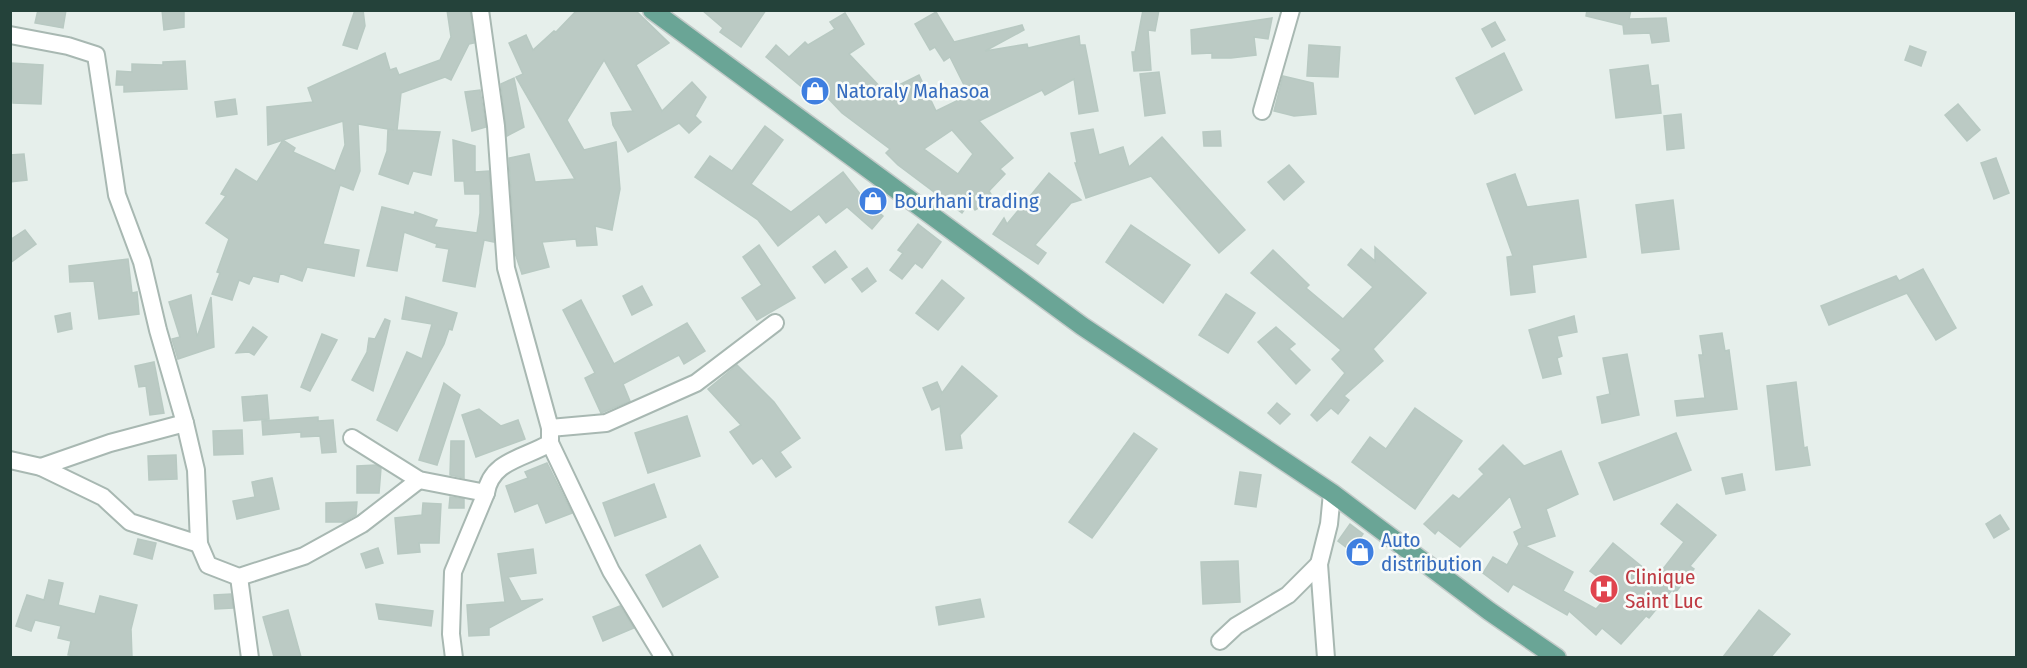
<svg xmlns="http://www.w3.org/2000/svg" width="2027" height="668" viewBox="0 0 2027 668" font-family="'Fira Sans Condensed',sans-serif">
<rect width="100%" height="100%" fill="#e6efeb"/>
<g fill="#bbcac4" stroke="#b8c9c2" stroke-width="1.5" fill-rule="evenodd">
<path d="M38,10H66L63,28L35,23Z"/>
<path d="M162,10H184V27L164,30Z"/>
<path d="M355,10H363L365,26L357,49L343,45Z"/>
<path d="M447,10H470L474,43L469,44L451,80L445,77L401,93L397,130L440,132L431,175L413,171L408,184L379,174L387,151L388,129L394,130L358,124L360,171L353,190L340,185L323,244L359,250L354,276L307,267L302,281L280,273L278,282L253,276L249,284L239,280L232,300L212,294L220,273L217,272L229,239L206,223L226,196L221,194L236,169L257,182L283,140L268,145L267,107L313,102L308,88L385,53L390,70L396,68L399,75L440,60L451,37ZM343,121L345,145L335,171L293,152L295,148L283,140Z"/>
<path d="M577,10H635L669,43L636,65L662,111L692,82L706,97L695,116L701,122L689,133L679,123L628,152L613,125L611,113L633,111L604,60L567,120L584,150L616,142L620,189L612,230L595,226L597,245L577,246L576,239L542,242L549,267L522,274L515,253L509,158L529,154L535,182L575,179L516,77L523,74L509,43L526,35L533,50L554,31L556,32Z"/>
<path d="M702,10H766L741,47L720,32L723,28Z"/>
<path d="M1143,10H1159L1155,31L1148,30L1151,70L1134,71L1132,52H1135Z"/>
<path d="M1587,10H1631L1629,19L1666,18L1669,41L1652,43L1650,33L1624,34L1623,25L1586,16Z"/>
<path d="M936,12L954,42L1022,25L1024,30L985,51L1027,44L1028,48L1079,36L1080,45H1085L1098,111L1079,114L1074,79L1045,95L1042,90L979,121L1013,158L1000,169L1005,174L989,191L994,199L975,210L970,202L962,213L898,165L886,153L890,149L842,113L823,93L816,99L766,57L776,45L789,57L805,42L808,45L835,29L830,22L845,13L864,44L849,54L885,92L919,75L936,111L969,95L950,57L944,61L935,47L930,50L915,24ZM952,130L973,154L958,174L924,149Z"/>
<path d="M1272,18L1268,39L1254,37L1256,55L1231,58H1212V53L1192,54L1191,30Z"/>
<path d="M1495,22L1505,40L1492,47L1482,29Z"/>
<path d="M1309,45L1340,47L1338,77L1307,76Z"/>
<path d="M1910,46L1926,52L1921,66L1905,60Z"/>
<path d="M1504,53L1522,90L1475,114L1456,78Z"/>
<path d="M185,61L187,89L124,92V85H116L117,71L132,72V64L163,65V62Z"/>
<path d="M11,63L43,65L41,104L13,103Z"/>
<path d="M1648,65L1651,86L1658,85L1661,113L1616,118L1610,70Z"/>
<path d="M1159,72L1165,113L1145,116L1140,74Z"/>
<path d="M1283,76L1313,83L1316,114L1294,116L1274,111Z"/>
<path d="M514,78L524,127L507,136L501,84Z"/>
<path d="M480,90L486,127L472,131L465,92Z"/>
<path d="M235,99L237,114L217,117L215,102Z"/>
<path d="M1958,104L1980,130L1967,141L1945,115Z"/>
<path d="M1681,114L1684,148L1667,150L1664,116Z"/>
<path d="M765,126L783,140L751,184L791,212L843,172L864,199L883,216L872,229L847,207L826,223L819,214L778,246L758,220L695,177L710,156L732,171Z"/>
<path d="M1093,129L1099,155L1123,147L1129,167L1162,137L1245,230L1219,253L1151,176L1086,198L1075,163H1077L1071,133Z"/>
<path d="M1220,131L1221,146H1204L1203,132Z"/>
<path d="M453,140L475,146V172L489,171L494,242L484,240L475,287L443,281L449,249L436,247L437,244L404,232L397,271L367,266L382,207L414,215L415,212L437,220L434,227L477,233L480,213V194H465L464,181H455Z"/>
<path d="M24,154L27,180L10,182V155Z"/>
<path d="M1996,158L2009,193L1994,199L1981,163Z"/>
<path d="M1289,165L1304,182L1284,200L1268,182Z"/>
<path d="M1049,173L1081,200L1071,203L1035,245L1046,253L1038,264L993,234L1004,218L1007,224Z"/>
<path d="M1515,174L1527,207L1578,200L1586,257L1532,265L1535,292L1511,295L1507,257L1513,256L1487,184Z"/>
<path d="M1673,200L1679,249L1642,253L1636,205Z"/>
<path d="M918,224L941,242L922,268L915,263L902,279L890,270L903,253L898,250Z"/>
<path d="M1131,225L1190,265L1163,303L1106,262Z"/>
<path d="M25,230L36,244L10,263V240Z"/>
<path d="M759,245L795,298L757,320L742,298L762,285L743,257Z"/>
<path d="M1375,247L1426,293L1373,349L1383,361L1344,396L1349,400L1338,414L1331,408L1317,421L1311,415L1345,373L1332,359L1341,350L1251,273L1273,250L1309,285L1306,288L1343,319L1373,287L1348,265L1361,249L1375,261Z"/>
<path d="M835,251L847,267L825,283L813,267Z"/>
<path d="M128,259L132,293L137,292L139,314L99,319L94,281L70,282L69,266Z"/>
<path d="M867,268L876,281L862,292L852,279Z"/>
<path d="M1923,269L1956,328L1936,340L1907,293L1829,325L1821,306L1896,276L1899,281Z"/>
<path d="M942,280L964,298L938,330L916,313Z"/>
<path d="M642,286L652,305L632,315L623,296Z"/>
<path d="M1226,294L1255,313L1228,353L1199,335Z"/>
<path d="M191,295L197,337L211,297L214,347L178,359L172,339L180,337L169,302Z"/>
<path d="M406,297L457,313L452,330L449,329L444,344L397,431L377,420L407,352L422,359L432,324L402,319Z"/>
<path d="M581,300L614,364L687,323L705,351L684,364L679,355L623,384L630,401L601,413L585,378L595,373L563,310Z"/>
<path d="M70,313L72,329L58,332L55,316Z"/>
<path d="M1574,316L1577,332L1557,336L1562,356L1557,358L1561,374L1543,378L1529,330Z"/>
<path d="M385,319L390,321L373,391L352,380L367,352L369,338L375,339Z"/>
<path d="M253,327L267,337L254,355L249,352L236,353Z"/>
<path d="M1276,327L1295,344L1289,349L1310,370L1296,384L1258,342Z"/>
<path d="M1722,333L1725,351L1729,350L1737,409L1677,416L1675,401L1705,398L1699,355H1703L1700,336Z"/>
<path d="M322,334L337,340L310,391L301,387Z"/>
<path d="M1627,354L1639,415L1602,423L1597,397L1610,394L1603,358Z"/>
<path d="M154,362L164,413L150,415L146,386L139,387L135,366Z"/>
<path d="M737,365L774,402L800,438L780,452L791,467L776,477L762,458L753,464L730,432L741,425L708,389Z"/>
<path d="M962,366L997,396L960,435L962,448L946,450L940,406L932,410L923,388L937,382L942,393Z"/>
<path d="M1796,382L1804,448L1807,447L1810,465L1776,470L1767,386Z"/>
<path d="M444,383L460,395L437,465L419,460Z"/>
<path d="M267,395L269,419L244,421L242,397Z"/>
<path d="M1277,403L1290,414L1280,424L1268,413Z"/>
<path d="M1415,408L1462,441L1415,509L1352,462L1370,437L1386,449Z"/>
<path d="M479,409L501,426L518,420L525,439L476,457L462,415Z"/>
<path d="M687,416L700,456L648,473L635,433Z"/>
<path d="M318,417V421L333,420L336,452L322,453L320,436L301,437V432L263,435L262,421Z"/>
<path d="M242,430L243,454L214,455L213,431Z"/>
<path d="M1134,433L1157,449L1092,538L1069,522Z"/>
<path d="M1676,433L1691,470L1614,500L1599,463Z"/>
<path d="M451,441H464V478L450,475Z"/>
<path d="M1503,445L1524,466L1561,451L1578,494L1546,509L1555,536L1525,546L1573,572L1563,591L1596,609L1614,589L1590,571L1613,543L1656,578L1684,542L1661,524L1677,504L1716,535L1690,566L1694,569L1675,593L1672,590L1649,618L1646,616L1621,644L1602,628L1596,635L1569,611L1567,615L1513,584L1508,592L1483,573L1493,557L1507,565L1519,544L1514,532L1522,528L1510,496L1460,547L1438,530L1435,534L1424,524L1453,495L1459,499L1484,474L1479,469Z"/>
<path d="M176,455L177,479L149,480L148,456Z"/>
<path d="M547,463L572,513L546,523L538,503L515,512L506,486L528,478L525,472Z"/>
<path d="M376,465L381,468L379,493H357V466Z"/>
<path d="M1240,472L1261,475L1256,507L1235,504Z"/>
<path d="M1742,474L1745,490L1726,494L1722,478Z"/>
<path d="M272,478L279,509L237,519L233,501L255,497L252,482Z"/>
<path d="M654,484L666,517L615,536L603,503Z"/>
<path d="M450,497L464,499V508H449Z"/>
<path d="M357,502L356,515L344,522H326V503Z"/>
<path d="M423,503L441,504L439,543H419L420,552L398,554L395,518L422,515Z"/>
<path d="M2000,515L2009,529L1994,538L1986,524Z"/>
<path d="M1350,524L1363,534L1351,551L1338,541Z"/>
<path d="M138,539L156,543L152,559L134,554Z"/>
<path d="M700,545L718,577L663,607L646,575Z"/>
<path d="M378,548L383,563L366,568L361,554Z"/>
<path d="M533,549L536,573L508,577L521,601L543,599L489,628V635L469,636L467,605L505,602L498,554Z"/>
<path d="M1238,561L1240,602L1203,604L1201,562Z"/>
<path d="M49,580L63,583L58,605L95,614L100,596L137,605L131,629L132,657H81L68,655L71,641L58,638L61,626L35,620L31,631L16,626L27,595L44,600Z"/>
<path d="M231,594L233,608L215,609L214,595Z"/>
<path d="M980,599L984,617L939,625L936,607Z"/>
<path d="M376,604L433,611L431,626L379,619Z"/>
<path d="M620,606L634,628L603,641L593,617Z"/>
<path d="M288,610L301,657H274L263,617Z"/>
<path d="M1759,610L1790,634L1771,657H1723Z"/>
</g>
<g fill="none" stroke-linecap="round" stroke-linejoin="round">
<g stroke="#a8b8b2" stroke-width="20">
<g id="minor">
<path d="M10,35L68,46L96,55L117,195L142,262L158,330L185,423L196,470L199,544L208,565L239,577L304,556L362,524L419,480"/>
<path d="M1262,111L1291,10"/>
<path d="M550,428L606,423L696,383L775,323"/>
<path d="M352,438L419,480L486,493"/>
<path d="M550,443L611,571L664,658"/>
<path d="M10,460L41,467L103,497L130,522L199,544"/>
<path d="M41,467L110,443L185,423"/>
<path d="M239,577L250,658"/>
<path d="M1220,641L1236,626L1288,595L1319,564"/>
<path d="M454,658L451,634L453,572L486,493C491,460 526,458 550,443V428L506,268L496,126L480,10"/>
<path d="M1326,658L1319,564L1329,524L1332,493"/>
</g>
</g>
<g stroke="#c2cac8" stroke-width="21">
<path id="primary" d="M652,10L1082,326L1332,493L1489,611L1557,658"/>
</g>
<use href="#minor" stroke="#fff" stroke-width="16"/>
<use href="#primary" stroke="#6aa596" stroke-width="18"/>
</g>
<defs>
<g id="shop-disc" transform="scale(1.5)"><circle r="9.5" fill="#3f7fe0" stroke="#f7fbf9"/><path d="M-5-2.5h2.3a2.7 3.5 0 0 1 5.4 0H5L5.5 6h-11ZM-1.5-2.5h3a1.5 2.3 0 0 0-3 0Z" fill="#fff"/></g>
<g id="hospital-disc" transform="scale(1.5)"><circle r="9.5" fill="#e0444e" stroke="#f7fbf9"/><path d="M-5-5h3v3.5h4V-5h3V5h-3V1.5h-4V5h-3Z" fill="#fff"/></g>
</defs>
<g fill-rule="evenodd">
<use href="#shop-disc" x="815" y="91"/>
<use href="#shop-disc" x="873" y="201"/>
<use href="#shop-disc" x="1360" y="552"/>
<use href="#hospital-disc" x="1604" y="589"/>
</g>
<g text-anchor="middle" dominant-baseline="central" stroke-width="5" stroke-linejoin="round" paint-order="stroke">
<g font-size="21" fill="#366cbe" stroke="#f7fbf9" text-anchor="start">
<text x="836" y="91">Natoraly Mahasoa</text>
<text x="894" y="201">Bourhani trading</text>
<text x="1381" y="540">Auto<tspan x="1381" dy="24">distribution</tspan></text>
</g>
<g font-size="21" fill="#be3a42" stroke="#f7fbf9" text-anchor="start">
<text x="1625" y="577">Clinique<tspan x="1625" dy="24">Saint Luc</tspan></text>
</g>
</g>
<rect width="2027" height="668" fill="none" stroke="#24423a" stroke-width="24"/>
</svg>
